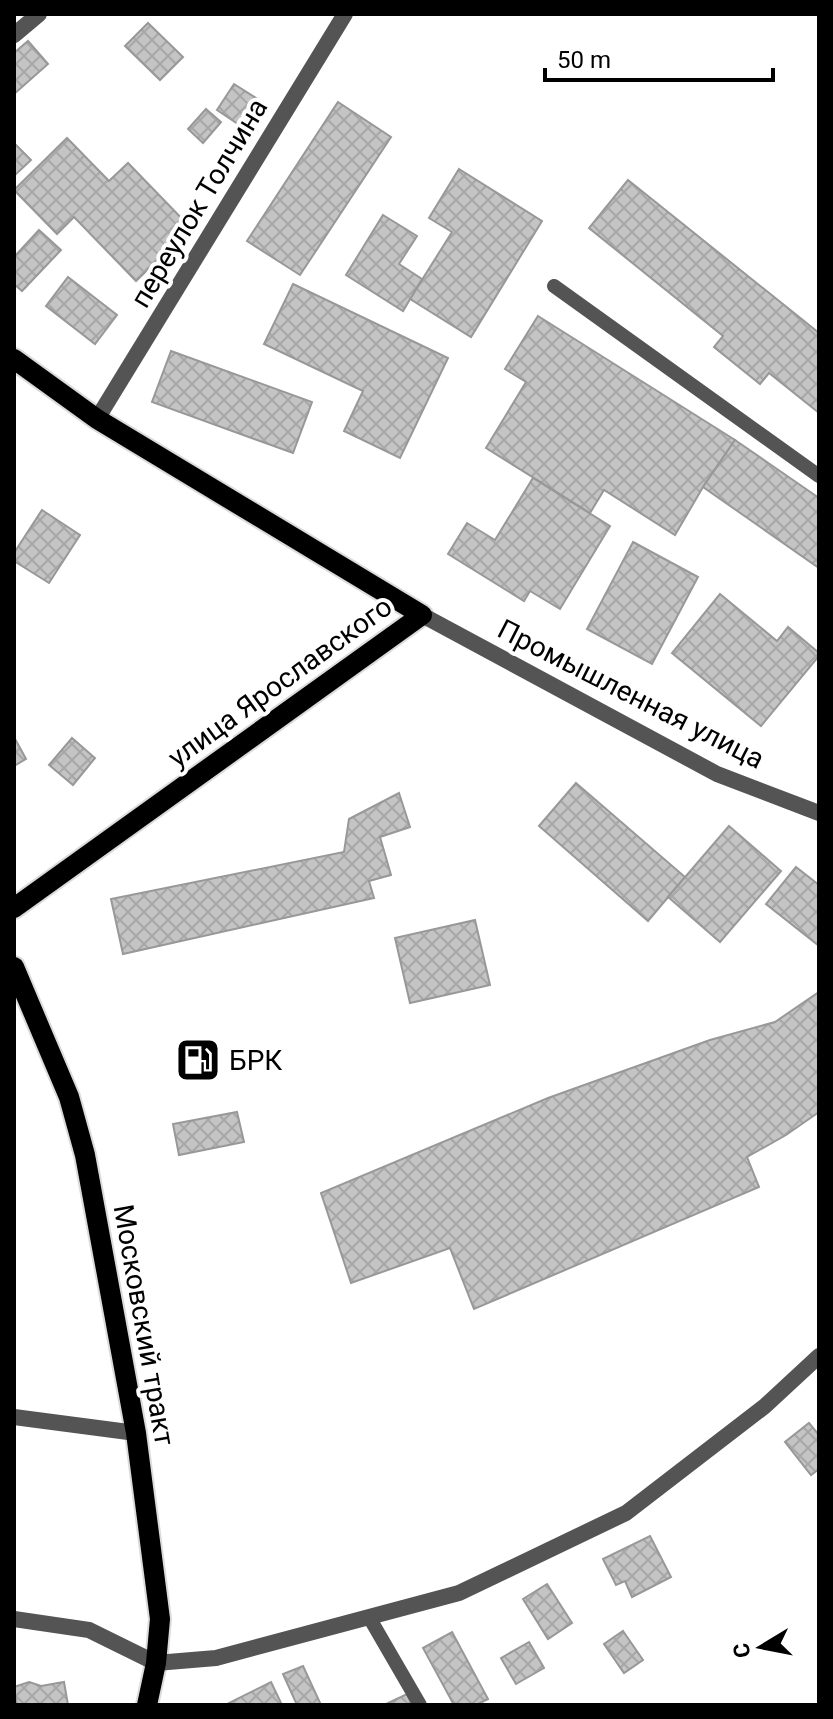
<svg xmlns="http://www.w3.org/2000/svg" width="833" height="1719" viewBox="0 0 833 1719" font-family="Roboto,sans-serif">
<defs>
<pattern id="building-cross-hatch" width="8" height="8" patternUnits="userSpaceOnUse" patternTransform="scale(2)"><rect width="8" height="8" fill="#c4c4c4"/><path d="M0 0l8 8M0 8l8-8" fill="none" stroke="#a7a7a7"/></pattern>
</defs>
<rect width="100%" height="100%" fill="#fff"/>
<g fill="url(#building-cross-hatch)" stroke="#989898" stroke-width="2">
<path d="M148,23L183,57L160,80L125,46Z"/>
<path d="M28,41L48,64L14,94V53Z"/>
<path d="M234,84L267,105L250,132L217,110Z"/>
<path d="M338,102L391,137L300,275L247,241Z"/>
<path d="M206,109L221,122L203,143L188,129Z"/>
<path d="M67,138L109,181L128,163L191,228L136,281L74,217L57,234L14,190Z"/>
<path d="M14,143L31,160L14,176Z"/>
<path d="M459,169L542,221L471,337L410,299L452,232L429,218Z"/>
<path d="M628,180L819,333V413L769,373L760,384L714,347L723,336L589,228Z"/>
<path d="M383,215L417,236L399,264L422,279L403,311L346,275Z"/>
<path d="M39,230L61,250L22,291L14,284V257Z"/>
<path d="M68,277L117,315L95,344L46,306Z"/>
<path d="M293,284L448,358L400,458L344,431L363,391L264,344Z"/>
<path d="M538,316L735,440L703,487L675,535L604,490L590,513L486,448L526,382L505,369Z"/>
<path d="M171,351L312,402L293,453L152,402Z"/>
<path d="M735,440L819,498V568L703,487Z"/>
<path d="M533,478L610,526L560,609L530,591L524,601L448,554L467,523L495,540Z"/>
<path d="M42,510L80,535L49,583L14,561V553Z"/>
<path d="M633,542L698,577L652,664L587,629Z"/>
<path d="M720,594L777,641L788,627L819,653V656L761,726L672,653Z"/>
<path d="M14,737L26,759L14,766Z"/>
<path d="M72,738L95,758L73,785L49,765Z"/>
<path d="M576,783L685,877L648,921L539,826Z"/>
<path d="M399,793L410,827L380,837L391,875L369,881L374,898L123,954L111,899L344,852L349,819Z"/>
<path d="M729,826L781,871L720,942L668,897Z"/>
<path d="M796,867L819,885V946L766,904Z"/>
<path d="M475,920L490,985L410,1003L395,938Z"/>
<path d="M819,992V1112L786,1135L747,1157L759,1187L474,1309L450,1248L351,1283L321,1193L548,1098L710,1040L775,1022Z"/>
<path d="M211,1043L217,1071L185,1077L179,1050Z"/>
<path d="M237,1112L244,1142L179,1155L173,1124Z"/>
<path d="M809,1423L819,1435V1469L811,1475L785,1442Z"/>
<path d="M650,1536L671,1577L632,1597L625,1581L616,1585L603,1559Z"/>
<path d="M547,1584L572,1623L548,1639L523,1599Z"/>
<path d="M623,1631L643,1660L624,1673L604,1644Z"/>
<path d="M452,1632L488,1699L476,1705H454L423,1648Z"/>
<path d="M529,1642L544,1668L516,1684L501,1658Z"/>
<path d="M303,1666L321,1705H297L283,1674Z"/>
<path d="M29,1682L41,1686L64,1682L68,1705H17L14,1687Z"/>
<path d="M271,1682L282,1705H231L229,1703Z"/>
<path d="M407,1694L412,1705H384Z"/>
</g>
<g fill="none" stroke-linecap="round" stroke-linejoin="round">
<g stroke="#dbdbdb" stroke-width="24">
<g id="primary">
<path d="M14,359L97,419L422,615L14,908"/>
<path d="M14,967L69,1097L85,1155L136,1433L160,1619L156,1663L147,1705"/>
</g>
</g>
<g stroke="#545454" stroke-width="14">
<path d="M554,286L819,476"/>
<path d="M369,1617L420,1705"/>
</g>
<g stroke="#545454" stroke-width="16">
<path d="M14,35L39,14"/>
<path d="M97,419L345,14"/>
<path d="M422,615L717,774L819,813"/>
<path d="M14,1417L136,1433"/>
<path d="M14,1619L89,1630L156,1663L216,1658L459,1593L626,1513L765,1406L819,1356"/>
</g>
<use href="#primary" stroke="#000" stroke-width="20"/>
</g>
<defs>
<g id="fuel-square" transform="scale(2.3)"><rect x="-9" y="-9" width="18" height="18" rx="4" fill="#000" stroke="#fff"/><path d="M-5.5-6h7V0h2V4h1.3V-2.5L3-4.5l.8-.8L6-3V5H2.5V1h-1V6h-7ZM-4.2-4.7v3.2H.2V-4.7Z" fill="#fff"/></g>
</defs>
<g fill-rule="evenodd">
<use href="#fuel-square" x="198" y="1060"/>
</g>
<g text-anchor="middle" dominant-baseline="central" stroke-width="8" stroke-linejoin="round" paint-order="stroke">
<g font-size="28" fill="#000" stroke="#fff">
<text transform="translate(199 203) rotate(-59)">переулок Толчина</text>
<text transform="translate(280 682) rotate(-36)">улица Ярославского</text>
<text transform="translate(631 694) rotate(27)">Промышленная улица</text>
<text transform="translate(144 1325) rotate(80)">Московский тракт</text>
</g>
<g font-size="28" fill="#000" stroke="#fff" text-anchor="start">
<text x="229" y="1060">БРК</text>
</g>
</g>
<rect width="833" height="1719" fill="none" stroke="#000000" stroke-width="32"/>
<g transform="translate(761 1647) rotate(260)" stroke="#ffffff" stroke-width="6" paint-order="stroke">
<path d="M0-6L14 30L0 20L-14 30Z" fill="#000000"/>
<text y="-12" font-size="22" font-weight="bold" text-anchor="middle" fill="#000000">С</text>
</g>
<path d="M545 68v12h228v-12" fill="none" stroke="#000000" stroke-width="4"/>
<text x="557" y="68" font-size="24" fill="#000000" stroke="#ffffff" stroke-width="6" paint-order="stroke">50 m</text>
</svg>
